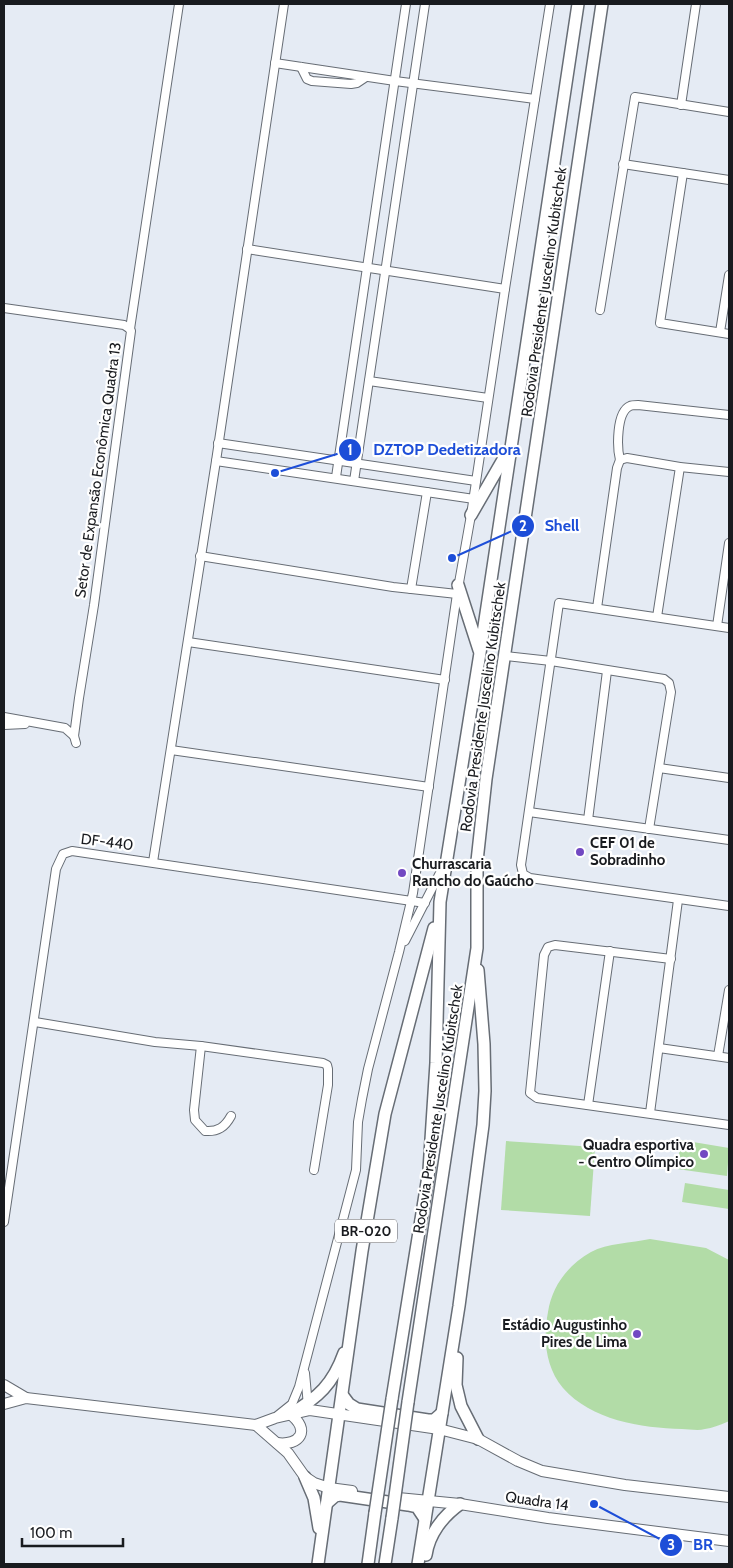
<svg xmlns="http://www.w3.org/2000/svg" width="733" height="1568" viewBox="0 0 733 1568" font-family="Cabin,sans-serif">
<rect width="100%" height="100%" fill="#e5ebf4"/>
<g fill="#b2dca7">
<path d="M681,1140L729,1148L727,1176L677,1169Z"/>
<path d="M506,1141L595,1147L590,1216L501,1210Z"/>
<path d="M685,1183L729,1190V1209L682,1202Z"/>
<path d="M650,1239L706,1248L729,1260V1421L727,1422C720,1425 712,1428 705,1429C698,1431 689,1429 682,1429C641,1428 591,1420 563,1388C545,1367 543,1338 548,1312C552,1286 568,1265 591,1252C607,1243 632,1243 650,1239Z"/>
</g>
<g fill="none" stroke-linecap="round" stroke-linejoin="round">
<g stroke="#676d75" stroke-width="10">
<g id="minor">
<path d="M275,63L395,81L535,99"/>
<path d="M301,67L307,79L312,81L351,84L357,83L366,77"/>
<path d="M681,105L696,4"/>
<path d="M623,164L729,180"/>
<path d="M683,173L660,323L729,334"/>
<path d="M247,249L505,289"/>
<path d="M4,308L124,325L130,329L131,331L94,605L79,698L74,736L76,743"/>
<path d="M600,310L635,97L729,112"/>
<path d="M130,329L179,4"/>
<path d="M720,332L729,275"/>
<path d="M369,381L488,398"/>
<path d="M218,443L476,481"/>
<path d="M620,460C617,448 616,412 630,406C632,405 635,405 638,405L729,415"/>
<path d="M620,460L627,458L680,467L729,472"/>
<path d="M216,461L474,499"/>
<path d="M336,477L406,4"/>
<path d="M354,481L425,4"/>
<path d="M200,556L393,587L457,594"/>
<path d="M411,589L427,492"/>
<path d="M597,608L617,468L620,460"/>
<path d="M657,617L680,467"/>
<path d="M717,626L729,543"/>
<path d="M729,628L559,603L521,865L523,874L530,878L729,906"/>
<path d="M188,642L445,680"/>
<path d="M505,656L551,661L664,679L669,683L671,692L649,829"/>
<path d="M4,717L65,728L74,736"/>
<path d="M4,725L25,724"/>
<path d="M171,750L429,787"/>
<path d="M659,768L729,778"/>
<path d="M529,812L729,840"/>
<path d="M588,820L607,671"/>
<path d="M153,862L216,461L284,4"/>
<path d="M405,941L443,867"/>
<path d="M671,959L555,945L548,947L544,955L530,1093L537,1098L729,1125"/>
<path d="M35,1022L155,1042L201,1046L323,1063L327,1065L328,1069V1085L314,1170"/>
<path d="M201,1046L194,1110L195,1120L205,1131C218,1132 225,1127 231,1116"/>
<path d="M659,1048L729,1058"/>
<path d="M718,1056L729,990"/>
<path d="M588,1105L610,951"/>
<path d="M650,1113L678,900"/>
<path d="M4,1222L56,869L63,854L72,851L425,903"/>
<path d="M305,1373L308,1406"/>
<path d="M277,1416L292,1404L299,1387L356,1170L358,1122L362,1099L368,1069L399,952L413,893L457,594L471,515L505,289L550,4"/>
</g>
</g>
<g stroke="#676d75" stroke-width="12">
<g id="major">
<path d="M4,1385L26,1398"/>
<path d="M4,1404L26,1398L256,1425L275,1418L310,1410L439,1429L478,1439L518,1461L542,1471L625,1485L729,1497"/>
<path d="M256,1425L288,1453L305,1477L314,1483L329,1488L352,1491"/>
<path d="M277,1443C300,1446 311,1430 290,1414"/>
<path d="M398,1498L460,1504L548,1518L729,1541"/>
</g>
</g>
<g stroke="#676d75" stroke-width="14">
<g id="highway">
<path d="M471,515L508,451"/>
<path d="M458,585L479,650"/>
<path d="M457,1358L456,1385L461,1406L478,1439"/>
<path d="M343,1396L349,1404L357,1409L428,1420H434L442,1413"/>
<path d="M392,1399L429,1170L436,1063L440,902L480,653L578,4"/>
<path d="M408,1402L477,948V861L486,779L602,4"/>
<path d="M290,1414C318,1398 333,1384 344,1353"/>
<path d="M305,1477L314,1498L319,1528"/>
<path d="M327,1503L335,1496L340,1495L408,1505L417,1507L425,1519"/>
<path d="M426,1555C429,1534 443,1516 460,1504"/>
<path d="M318,1564L362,1251L385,1114L434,928"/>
<path d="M368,1564L375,1513"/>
<path d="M385,1564L392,1518"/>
<path d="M418,1564L459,1306L483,1125L485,1091L484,1044L478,970"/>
</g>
</g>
<use href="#minor" stroke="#fff" stroke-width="8"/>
<use href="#major" stroke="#fff" stroke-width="10"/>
<use href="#highway" stroke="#fff" stroke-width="11"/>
<g stroke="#676d75" stroke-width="14" stroke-linecap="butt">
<g id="highway-bridge">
<path d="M375,1513L392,1399"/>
<path d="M392,1518L408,1402"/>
</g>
</g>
<use href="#highway-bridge" stroke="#fff" stroke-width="11"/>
</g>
<g fill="#7249c2" stroke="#fff" stroke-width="2">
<circle cx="580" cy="852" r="5"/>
<circle cx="402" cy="873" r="5"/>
<circle cx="704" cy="1154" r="5"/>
<circle cx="637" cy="1334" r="5"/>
</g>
<g text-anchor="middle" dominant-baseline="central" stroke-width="4.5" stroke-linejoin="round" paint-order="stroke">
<rect fill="#fff" stroke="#5e5f62" stroke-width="1" x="335" y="1219.5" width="62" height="23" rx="4"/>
<g font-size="14" font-weight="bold" fill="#191b1f">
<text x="366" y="1231">BR-020</text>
</g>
<g font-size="15" fill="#191b1f" stroke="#fff">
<text transform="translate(544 292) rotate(-82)">Rodovia Presidente Juscelino Kubitschek</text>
<text transform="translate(98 470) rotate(-82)">Setor de Expansão Econômica Quadra 13</text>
<text transform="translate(483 707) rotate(-82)">Rodovia Presidente Juscelino Kubitschek</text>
<text transform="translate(107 842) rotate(7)">DF-440</text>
<text transform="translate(438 1109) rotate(-81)">Rodovia Presidente Juscelino Kubitschek</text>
<text transform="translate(537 1501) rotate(8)">Quadra 14</text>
</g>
<g font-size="15" font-weight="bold" fill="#191b1f" stroke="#fff" text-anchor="start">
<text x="590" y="843">CEF 01 de<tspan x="590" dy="17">Sobradinho</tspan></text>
<text x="412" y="864">Churrascaria<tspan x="412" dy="17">Rancho do Gaúcho</tspan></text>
<text x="694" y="1145" text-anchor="end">Quadra esportiva<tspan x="694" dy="17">- Centro Olímpico</tspan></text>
<text x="627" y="1325" text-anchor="end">Estádio Augustinho<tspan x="627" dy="17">Pires de Lima</tspan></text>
</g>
</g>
<path fill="none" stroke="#1d4ed8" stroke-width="2" d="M275 473L350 450M452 558L523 526M594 1504L671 1545"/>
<g fill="#1d4ed8" stroke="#fff" stroke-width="2">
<circle cx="275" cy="473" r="5"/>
<circle cx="452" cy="558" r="5"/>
<circle cx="594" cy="1504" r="5"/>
<circle cx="350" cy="450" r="12"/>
<circle cx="523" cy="526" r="12"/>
<circle cx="671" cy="1545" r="12"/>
</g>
<g font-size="15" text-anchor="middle" font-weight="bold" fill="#fff">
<text x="350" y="455">1</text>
<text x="523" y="531">2</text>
<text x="671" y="1550">3</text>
</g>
<g font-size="16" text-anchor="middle" font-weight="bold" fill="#1d4ed8" stroke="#fff" stroke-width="4.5" stroke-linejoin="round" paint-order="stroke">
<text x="447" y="455">DZTOP Dedetizadora</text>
<text x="562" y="531">Shell</text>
<text x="703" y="1550">BR</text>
</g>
<rect width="733" height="1568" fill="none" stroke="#191b1f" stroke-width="10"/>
<path d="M22 1538v8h101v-8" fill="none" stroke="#191b1f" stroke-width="2.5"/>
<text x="30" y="1538" font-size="15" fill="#191b1f" stroke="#ffffff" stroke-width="4" paint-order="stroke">100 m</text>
</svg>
